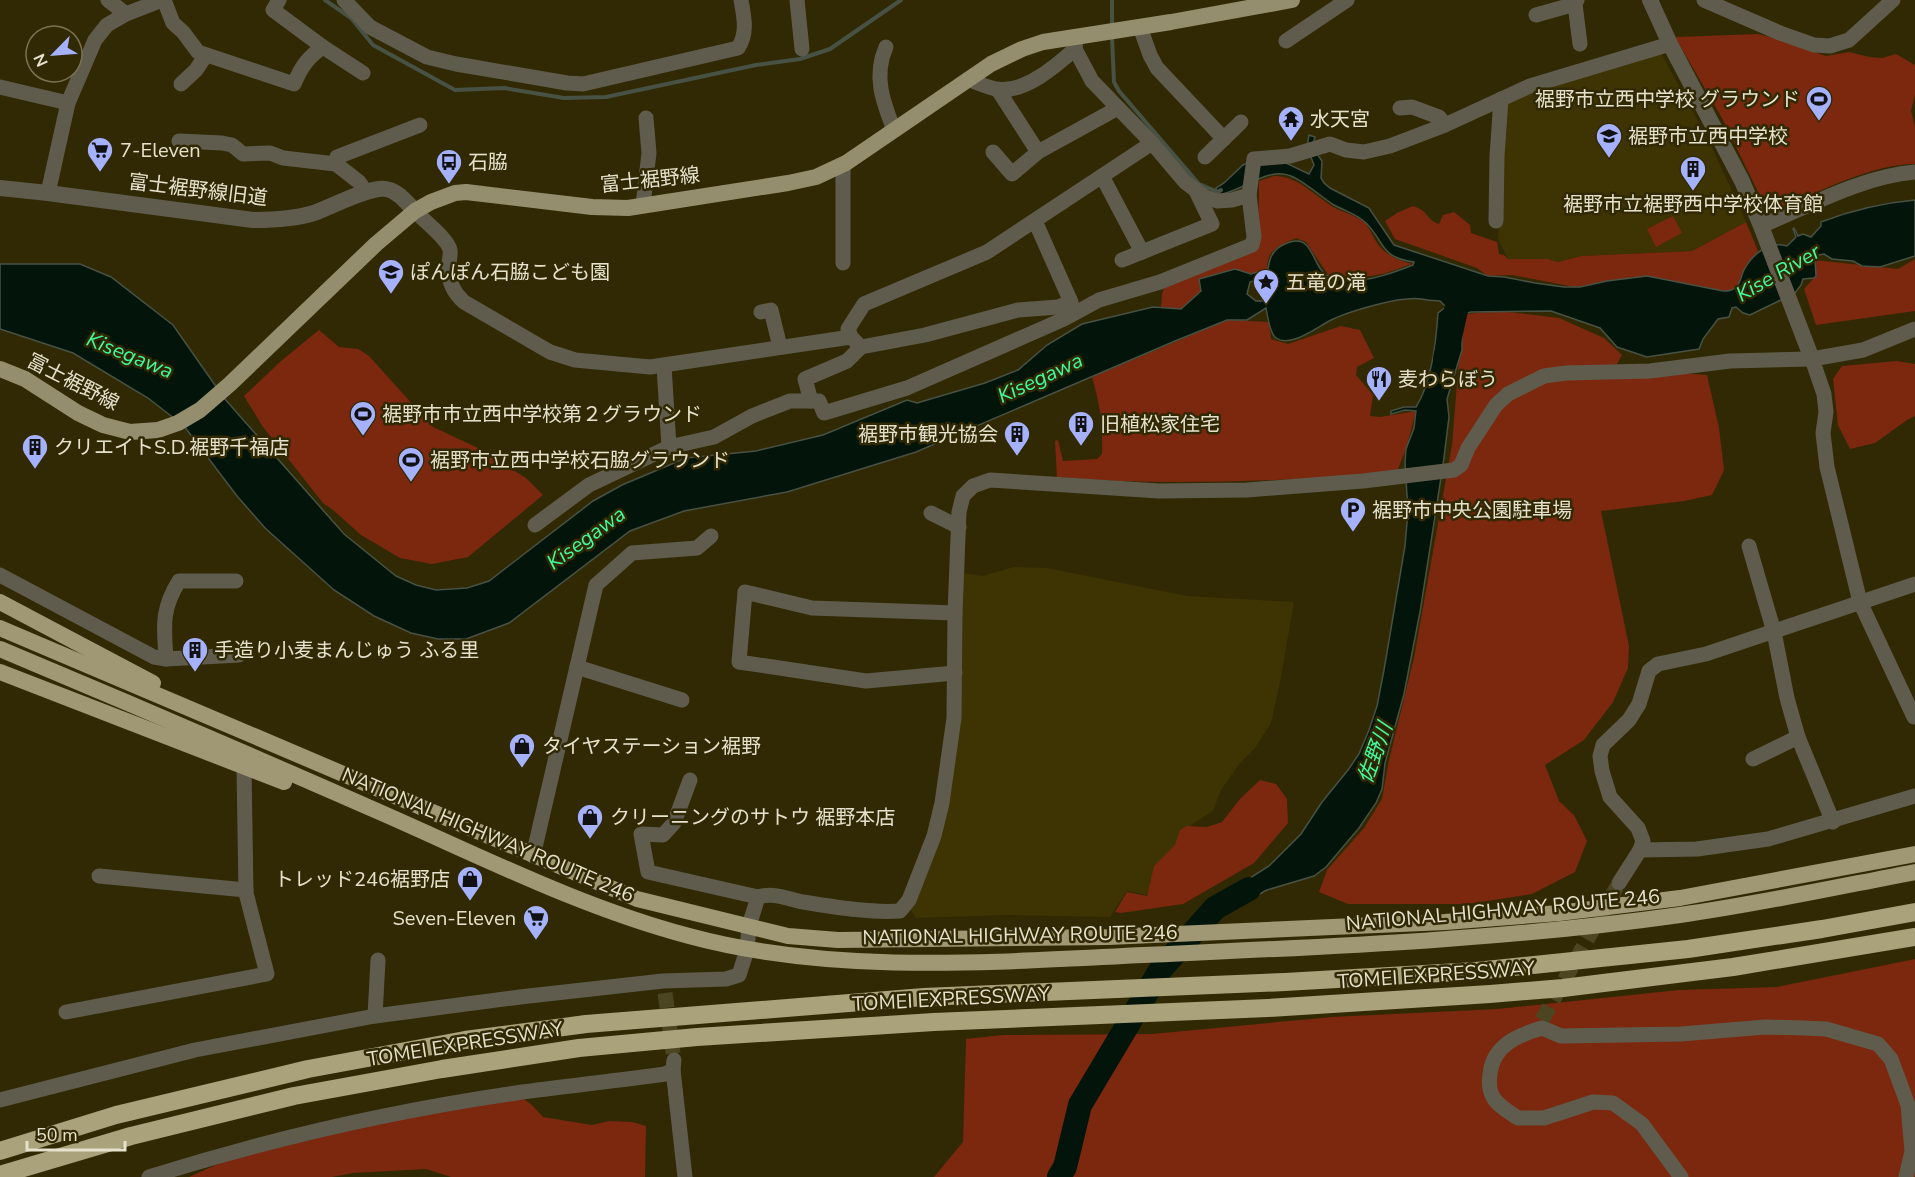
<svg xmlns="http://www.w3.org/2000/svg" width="1915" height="1177" viewBox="0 0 1915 1177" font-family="'Nunito Sans','Noto Sans JP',sans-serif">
<rect width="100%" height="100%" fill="#312904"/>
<g fill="#3d3303">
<path d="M1661,53L1702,128V132L1706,140L1710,143L1746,222L1692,251L1581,256L1558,262L1548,259H1508L1498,239L1500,176L1505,106L1521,94Z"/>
<path d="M1014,567L1047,568L1187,596L1294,602L1281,677L1271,723L1255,748L1240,763L1221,790L1213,811L1188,827L1164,874L1146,895L1127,891L1110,917L1008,915L916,918L910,909L933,847L963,573L982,576Z"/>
</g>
<g fill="#7b280e">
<path d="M1758,34L1774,38L1826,56L1849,52L1869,57L1882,58L1896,54L1915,65V95L1911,111L1915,126V164C1872,164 1822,191 1782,207L1759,194L1722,118L1675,37Z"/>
<path d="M1274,176C1297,175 1316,197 1335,208C1345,213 1357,216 1365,223C1371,230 1374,240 1380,247C1389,257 1400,260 1412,264L1383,274L1351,279L1329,276L1306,242L1296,238C1280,246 1267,248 1267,269L1251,274L1234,269L1199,284L1201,291L1181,309L1161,308L1162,294L1166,283L1258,241L1259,181Z"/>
<path d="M1413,206C1429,211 1426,220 1439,224L1443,215L1454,212L1470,225L1471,233L1497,242L1499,254L1504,255L1508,259H1548L1558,262L1581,256L1692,251L1746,222L1758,251L1745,268L1739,286L1730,291L1619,280L1574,287L1512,275L1488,276L1477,268L1395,239L1385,221L1397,213Z"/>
<path d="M1673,216L1682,233L1656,247L1647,229Z"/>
<path d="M1915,259V311L1816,325L1804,289L1814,278L1815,260L1898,269Z"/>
<path d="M1500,311L1559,318L1604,338L1622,355L1611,375L1667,372L1707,375L1719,428L1724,470L1712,495L1684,501L1601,511L1629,646L1628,668L1613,702L1584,740L1545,765L1559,801L1574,815L1587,841L1575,872L1532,894L1468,904H1348L1319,892L1327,870L1364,828L1382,799L1389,760L1414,658L1452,445L1459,359L1465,314Z"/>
<path d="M1227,320L1269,322L1271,339L1288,344L1341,326L1360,330L1374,358L1357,367L1356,375L1373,395L1370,416L1380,417L1416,411L1406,449L1396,474C1283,480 1170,487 1057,477L1055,441L1058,440L1063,461L1097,459L1102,454C1103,424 1100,405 1092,377Z"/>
<path d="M319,330L339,347L358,349L369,356L433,427L476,447L526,478L543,495L468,557L432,564L400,558L361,535L333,510L323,503L263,427L244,396L281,361Z"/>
<path d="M1897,361L1915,364V416L1907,420L1875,443L1850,449L1838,425L1833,379L1842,366Z"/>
<path d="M1260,780L1276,784L1287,799L1288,823L1254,863L1183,904L1121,913L1115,912L1127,892L1147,896L1154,866L1175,845L1180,830L1187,826L1207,827L1222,822L1240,799Z"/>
<path d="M1915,959V1177H934L963,1142L966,1039L1003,1035L1152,1034L1332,1017L1497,1009L1679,990L1777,987Z"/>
<path d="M521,1097L532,1105L543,1117L592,1125L609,1121L632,1122L646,1126L645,1177H451L426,1169L353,1173L332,1177H189L240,1154L406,1117Z"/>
</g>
<path fill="#03140a" stroke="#475244" stroke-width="1.5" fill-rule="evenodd" d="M1309,135L1315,137L1312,147L1322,161L1321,178L1324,183L1330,188L1369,208L1394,245L1488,276L1504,277L1535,283L1564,287H1580L1607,281L1647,276L1723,291C1728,291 1732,291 1736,287C1741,283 1741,275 1744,270C1753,253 1769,241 1787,246L1796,237L1793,229L1794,228L1798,236L1803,234L1811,237L1821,226V222C1852,210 1882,203 1915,200V256L1880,267L1862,266L1853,261L1832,259L1824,254L1819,255L1815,260L1816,276L1814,278L1803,279L1801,285L1795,293L1750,315L1743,313L1736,307L1732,308L1729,317L1718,319L1703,339L1699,349L1647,357L1617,347L1600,328L1551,311L1471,312L1459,315L1449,320V324L1455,330L1462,331V350L1447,399L1449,417L1443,465L1420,612L1404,694L1385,763L1382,789L1376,803L1359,828L1326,867L1314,876L1267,890L1248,900L1241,901L1224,909L1217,899L1269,866L1301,834L1322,802L1348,770L1359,754L1369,730L1377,706L1384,670L1405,546L1408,511L1405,463L1406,449L1414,428L1416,411L1405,410L1391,414V411L1404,407H1416C1432,382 1436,341 1438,313L1446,307L1440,301C1433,301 1428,300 1421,299C1400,296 1350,311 1331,320C1317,327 1291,348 1276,338C1271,335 1267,314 1266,308L1247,320H1227L1175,341L916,452L787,492L684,511L630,531L509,623L466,639H438L411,633L374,616L334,590L265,528L237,496L184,426L148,398L73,353L0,329V264H80L111,277L173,325L224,398L344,534L396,576L416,585L436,590L467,588L489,581L593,501L622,485L686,458L756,451L823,435L907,400L917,403L985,383L1018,370L1047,345L1082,324L1153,307L1181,309L1201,291L1199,279L1235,269L1251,274L1268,269C1269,259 1272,251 1281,246C1315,227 1310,267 1328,276C1329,277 1335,277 1337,278C1341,279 1346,281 1350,281C1371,281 1395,272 1413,265L1414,262C1379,257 1386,243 1366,223C1357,214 1345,211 1334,205C1321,197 1298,175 1283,174C1263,171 1240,192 1218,195L1216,188L1224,183L1243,165L1252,161L1286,163L1309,174L1314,165L1307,147ZM1268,275L1269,283L1267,301H1256L1247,294L1250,282Z"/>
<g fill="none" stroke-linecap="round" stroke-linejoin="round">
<g stroke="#475244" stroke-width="4">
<path d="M325,0L351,18L373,45L455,90L504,88L564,98L606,97L756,65L800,59L830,49L901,0"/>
<path d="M1112,0V26"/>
<path d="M1112,37L1114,82L1119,91L1199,184L1218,192L1221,190"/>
</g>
<g stroke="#03140a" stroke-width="24">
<path d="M1445,359L1461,288"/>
<path d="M1059,1177L1065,1167L1080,1105L1161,969L1215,908L1249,889"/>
</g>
<g stroke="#4c4522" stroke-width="15" stroke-dasharray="15 8" stroke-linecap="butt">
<path d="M665,993L674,1060"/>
<path d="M1542,1020L1619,883"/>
</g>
<g stroke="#605c4d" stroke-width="15">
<path d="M108,0L126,14"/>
<path d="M164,0L173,23L183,32L198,52L294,84C301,67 308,57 323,47"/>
<path d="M279,0L273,10L323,47L363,73"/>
<path d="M344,0L370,27L427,57L456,64L567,83L583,84L738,48C748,33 744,17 741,0"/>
<path d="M797,0L802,49"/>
<path d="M1577,0L1575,4L1580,44"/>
<path d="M1704,0L1780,33L1814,45L1830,46L1849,40L1893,0"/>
<path d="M1536,15L1575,4"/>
<path d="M1140,27L1150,55L1157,68L1224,139"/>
<path d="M1286,41L1347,0"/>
<path d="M886,47C873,76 883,102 894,130"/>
<path d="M968,79C977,83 987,87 996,89C1024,94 1056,66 1075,49"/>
<path d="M181,84L196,70L206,55"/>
<path d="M0,87L68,103"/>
<path d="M998,90L1038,152"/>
<path d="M1400,108L1412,107L1439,117L1445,125"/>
<path d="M179,141L222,143L232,145L243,154L270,153L283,158L336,164"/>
<path d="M993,152L1012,174L1038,152L1118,108"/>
<path d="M1205,157L1241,122"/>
<path d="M1102,176L1142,252"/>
<path d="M366,192L359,182L336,164L337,157L420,125"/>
<path d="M48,193L68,103L95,40L107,25L126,14L162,0"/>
<path d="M1249,195L1254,159L1290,156L1330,144L1346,150L1364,152L1390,146L1445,125L1530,86L1670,44"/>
<path d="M643,205L649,153L646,118"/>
<path d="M415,211C423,220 448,239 450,250C451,254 449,260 449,264C447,280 453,292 464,302L550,352L575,360L650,367L851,337"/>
<path d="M1035,221L1071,302L1058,307L1018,310L925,335L861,347L851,337L848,329L864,304L987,252L1152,143"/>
<path d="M1496,221L1497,156L1501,99"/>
<path d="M1761,226C1809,206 1864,176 1915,172"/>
<path d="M1122,260L1212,224L1195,189"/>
<path d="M843,263V164"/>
<path d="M761,312L771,310L780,347"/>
<path d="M861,347L847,361L805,379L811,401H819L824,413L907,388L1064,319L1099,300L1160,282L1252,245L1254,237L1249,195L1232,200L1217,201L1205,197L1185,182L1152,143L1092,81L1075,49L1076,38"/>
<path d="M1812,359L1824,394L1826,412L1823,433L1827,467L1860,602L1914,717"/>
<path d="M664,366L669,447L714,437L752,416L790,401H811"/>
<path d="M931,513L959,527"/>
<path d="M535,525L589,485L669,447"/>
<path d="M1749,546L1774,632L1787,698L1798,737L1833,822"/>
<path d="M0,575L154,657L166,659L239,655"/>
<path d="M955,613L812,608L745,592L739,662L866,681L955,673"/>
<path d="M166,659C164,626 161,610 179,581H236"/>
<path d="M577,667L682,700"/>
<path d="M1753,759L1798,737"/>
<path d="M690,780L674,823L663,835L641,834L648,872L758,897"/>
<path d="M1640,850L1697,849L1768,839L1915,796"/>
<path d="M533,856L596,585L632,553L697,548L711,536"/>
<path d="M99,876L246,890"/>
<path d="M1619,883L1640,850L1643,841L1638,828L1610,797L1602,771L1600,756L1603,745L1629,720L1639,704L1649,671L1658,664L1706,654L1915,584"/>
<path d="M66,1012L267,974L246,893L244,767"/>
<path d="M375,1016L378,960"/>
<path d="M674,1060L673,1070L685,1177"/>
<path d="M0,1100L195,1050L375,1016L520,997L663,981L726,979L739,975L747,950L749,926L758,897C774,892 788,899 803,902C835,907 869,913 900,911L909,900L934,836L942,803L954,718L955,613L959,512L963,496L973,486L990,480L1159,491L1247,490L1363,481L1454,470L1461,465L1468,448L1496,405L1508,394L1544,376L1566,373L1650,371L1730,361L1812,359L1863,350L1915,329"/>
<path d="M149,1177C269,1139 392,1111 516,1093C566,1086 616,1081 665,1074L673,1070"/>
<path d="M1681,1177L1642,1124L1613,1103L1593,1102L1544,1118H1518C1509,1112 1498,1106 1493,1097C1489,1090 1489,1081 1490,1074C1493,1045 1518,1035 1542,1028L1561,1036L1681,1034L1765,1027L1804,1028L1826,1029L1878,1044L1891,1059L1908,1105L1912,1151L1906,1177"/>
</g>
<g stroke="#605c4d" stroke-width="16">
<path d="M1650,0L1670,44L1742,181L1761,226L1812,359"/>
<path d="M0,188L48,193L253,220C274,220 294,219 314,213C331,207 370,186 386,189C398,191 406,202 415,211"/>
</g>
<path stroke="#958e6e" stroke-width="16" d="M0,369L25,379L78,413L103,425L130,432L158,430L178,423L200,410L230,384L376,244L415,211L431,202L455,193L466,192L592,207L628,208L788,183L816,177L846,163L991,64L1022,49L1043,42L1171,22L1292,0"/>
<g stroke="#a09874" stroke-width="16">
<path d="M0,602L153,683"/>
<path d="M0,628L637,899L788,936L838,940L1108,937L1445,922L1559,913L1680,898L1915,854"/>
<path d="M0,649C129,703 257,758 384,814C484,858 583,908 689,936C833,975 996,962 1144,955C1323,947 1503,940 1680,915C1759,904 1837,887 1915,872"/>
<path d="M0,672L284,782"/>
</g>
<g stroke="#aaa27b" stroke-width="18">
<path d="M0,1151L116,1115L308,1069L465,1040L586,1024L924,997L1285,982L1476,971L1688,949L1822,929L1915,912"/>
<path d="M0,1175L131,1136L294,1096L442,1069L579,1048L697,1037L934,1022L1268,1008L1490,994L1563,988L1733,967L1915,937"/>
</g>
</g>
<defs>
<g id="stadium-pin" transform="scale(1.35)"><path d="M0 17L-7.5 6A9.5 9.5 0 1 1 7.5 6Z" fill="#a6b1fc" stroke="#312904"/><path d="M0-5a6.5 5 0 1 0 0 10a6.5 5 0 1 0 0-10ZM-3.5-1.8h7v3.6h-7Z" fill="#111"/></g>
<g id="temple-pin" transform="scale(1.35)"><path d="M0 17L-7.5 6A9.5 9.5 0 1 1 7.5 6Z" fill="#a6b1fc" stroke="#312904"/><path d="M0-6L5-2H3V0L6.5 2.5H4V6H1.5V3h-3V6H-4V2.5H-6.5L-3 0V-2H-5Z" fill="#111"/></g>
<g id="school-pin" transform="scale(1.35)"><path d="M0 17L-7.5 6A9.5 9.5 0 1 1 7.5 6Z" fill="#a6b1fc" stroke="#312904"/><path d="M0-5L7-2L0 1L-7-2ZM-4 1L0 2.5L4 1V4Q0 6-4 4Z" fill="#111"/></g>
<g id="supermarket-pin" transform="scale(1.35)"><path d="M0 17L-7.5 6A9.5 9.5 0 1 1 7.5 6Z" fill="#a6b1fc" stroke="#312904"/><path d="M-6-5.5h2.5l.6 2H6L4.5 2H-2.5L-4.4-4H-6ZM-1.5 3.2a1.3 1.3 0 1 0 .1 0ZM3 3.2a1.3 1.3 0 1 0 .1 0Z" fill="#111"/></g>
<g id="bus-pin" transform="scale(1.35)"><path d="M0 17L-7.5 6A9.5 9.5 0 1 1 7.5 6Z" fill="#a6b1fc" stroke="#312904"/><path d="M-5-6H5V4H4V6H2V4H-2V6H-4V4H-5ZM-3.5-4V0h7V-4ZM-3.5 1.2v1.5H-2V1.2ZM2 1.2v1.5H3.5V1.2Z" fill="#111"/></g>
<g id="building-pin" transform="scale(1.35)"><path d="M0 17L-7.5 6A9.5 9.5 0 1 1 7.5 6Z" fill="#a6b1fc" stroke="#312904"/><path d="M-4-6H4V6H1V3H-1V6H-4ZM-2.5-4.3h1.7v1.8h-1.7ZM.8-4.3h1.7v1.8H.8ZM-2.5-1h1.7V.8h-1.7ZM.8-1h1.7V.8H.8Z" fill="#111"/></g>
<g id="sight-pin" transform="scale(1.35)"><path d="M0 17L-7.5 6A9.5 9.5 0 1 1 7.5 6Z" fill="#a6b1fc" stroke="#312904"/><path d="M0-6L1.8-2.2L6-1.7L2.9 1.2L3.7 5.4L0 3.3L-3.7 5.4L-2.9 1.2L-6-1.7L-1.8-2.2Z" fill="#111"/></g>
<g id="restaurant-pin" transform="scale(1.35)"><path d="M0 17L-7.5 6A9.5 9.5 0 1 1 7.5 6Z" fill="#a6b1fc" stroke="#312904"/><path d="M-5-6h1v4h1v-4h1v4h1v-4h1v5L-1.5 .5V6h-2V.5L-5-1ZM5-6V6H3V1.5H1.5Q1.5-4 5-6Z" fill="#111"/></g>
<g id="parking-pin" transform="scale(1.35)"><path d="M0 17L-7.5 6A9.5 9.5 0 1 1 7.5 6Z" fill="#a6b1fc" stroke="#312904"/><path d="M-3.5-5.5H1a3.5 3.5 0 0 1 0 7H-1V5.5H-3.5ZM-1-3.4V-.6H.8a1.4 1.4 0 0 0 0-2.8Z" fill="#111"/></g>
<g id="shop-pin" transform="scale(1.35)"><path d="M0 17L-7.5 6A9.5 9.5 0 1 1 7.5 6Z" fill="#a6b1fc" stroke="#312904"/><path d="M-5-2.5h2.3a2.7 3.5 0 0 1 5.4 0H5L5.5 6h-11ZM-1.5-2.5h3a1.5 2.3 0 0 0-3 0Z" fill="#111"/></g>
</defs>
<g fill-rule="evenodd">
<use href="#stadium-pin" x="1819" y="99"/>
<use href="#temple-pin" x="1291" y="119"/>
<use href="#school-pin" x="1609" y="136"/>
<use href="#supermarket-pin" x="100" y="150"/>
<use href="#bus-pin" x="449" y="162"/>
<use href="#building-pin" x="1693" y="169"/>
<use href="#school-pin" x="391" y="272"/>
<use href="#sight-pin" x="1266" y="282"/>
<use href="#restaurant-pin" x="1379" y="379"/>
<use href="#stadium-pin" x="363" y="414"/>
<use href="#building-pin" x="1081" y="424"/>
<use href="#building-pin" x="1017" y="434"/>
<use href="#building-pin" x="35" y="447"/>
<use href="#stadium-pin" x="411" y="460"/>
<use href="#parking-pin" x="1353" y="510"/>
<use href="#building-pin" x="195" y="650"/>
<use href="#shop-pin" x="522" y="746"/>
<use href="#shop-pin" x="590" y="817"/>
<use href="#shop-pin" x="470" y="879"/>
<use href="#supermarket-pin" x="536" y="918"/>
</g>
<g text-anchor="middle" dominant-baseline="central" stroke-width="5" stroke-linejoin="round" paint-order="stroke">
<g font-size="20" fill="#e6e1cd" stroke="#312904" text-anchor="start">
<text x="1800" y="99" text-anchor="end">裾野市立西中学校 グラウンド</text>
<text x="1310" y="119">水天宮</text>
<text x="1628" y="136">裾野市立西中学校</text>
<text x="120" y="150">7-Eleven</text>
<text x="468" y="162">石脇</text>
<text x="1693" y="204" text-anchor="middle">裾野市立裾野西中学校体育館</text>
<text x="410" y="272">ぽんぽん石脇こども園</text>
<text x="1286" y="282">五竜の滝</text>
<text x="1398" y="379">麦わらぼう</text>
<text x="382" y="414">裾野市市立西中学校第２グラウンド</text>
<text x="1100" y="424">旧植松家住宅</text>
<text x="998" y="434" text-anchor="end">裾野市観光協会</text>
<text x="54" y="447">クリエイトS.D.裾野千福店</text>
<text x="430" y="460">裾野市立西中学校石脇グラウンド</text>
<text x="1372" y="510">裾野市中央公園駐車場</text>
<text x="214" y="650">手造り小麦まんじゅう ふる里</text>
<text x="542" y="746">タイヤステーション裾野</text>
<text x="610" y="817">クリーニングのサトウ 裾野本店</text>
<text x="450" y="879" text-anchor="end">トレッド246裾野店</text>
<text x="516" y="918" text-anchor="end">Seven-Eleven</text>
</g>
<g font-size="20" fill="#e6e1cd" stroke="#312904">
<text transform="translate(650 180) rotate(-6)">富士裾野線</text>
<text transform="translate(198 190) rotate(7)">富士裾野線旧道</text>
<text transform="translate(73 382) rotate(27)">富士裾野線</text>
<text transform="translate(488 835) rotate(23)">NATIONAL HIGHWAY ROUTE 246</text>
<text transform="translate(1503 910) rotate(-5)">NATIONAL HIGHWAY ROUTE 246</text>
<text transform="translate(1020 935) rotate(-1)">NATIONAL HIGHWAY ROUTE 246</text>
<text transform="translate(1436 975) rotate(-4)">TOMEI EXPRESSWAY</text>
<text transform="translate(951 999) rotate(-3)">TOMEI EXPRESSWAY</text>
<text transform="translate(465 1044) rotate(-9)">TOMEI EXPRESSWAY</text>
</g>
<g font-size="21" font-style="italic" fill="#3ffca2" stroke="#312904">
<text transform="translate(1778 273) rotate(-30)">Kise River</text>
<text transform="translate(130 355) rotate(22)">Kisegawa</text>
<text transform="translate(1040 378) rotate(-25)">Kisegawa</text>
<text transform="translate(586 538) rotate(-36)">Kisegawa</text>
<text transform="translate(1375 753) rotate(-70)">佐野川</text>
</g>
</g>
<g transform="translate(54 54) rotate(245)"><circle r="28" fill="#312904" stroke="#797354" stroke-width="1.5"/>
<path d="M0-4.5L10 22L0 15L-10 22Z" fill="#a6b1fc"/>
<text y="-9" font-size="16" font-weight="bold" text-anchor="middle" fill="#e6e1cd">N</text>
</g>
<path d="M27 1141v9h98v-9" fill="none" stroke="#e6e1cd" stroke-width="3"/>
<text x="36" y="1141" font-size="18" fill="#e6e1cd" stroke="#312904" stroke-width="4.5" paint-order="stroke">50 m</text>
</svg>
